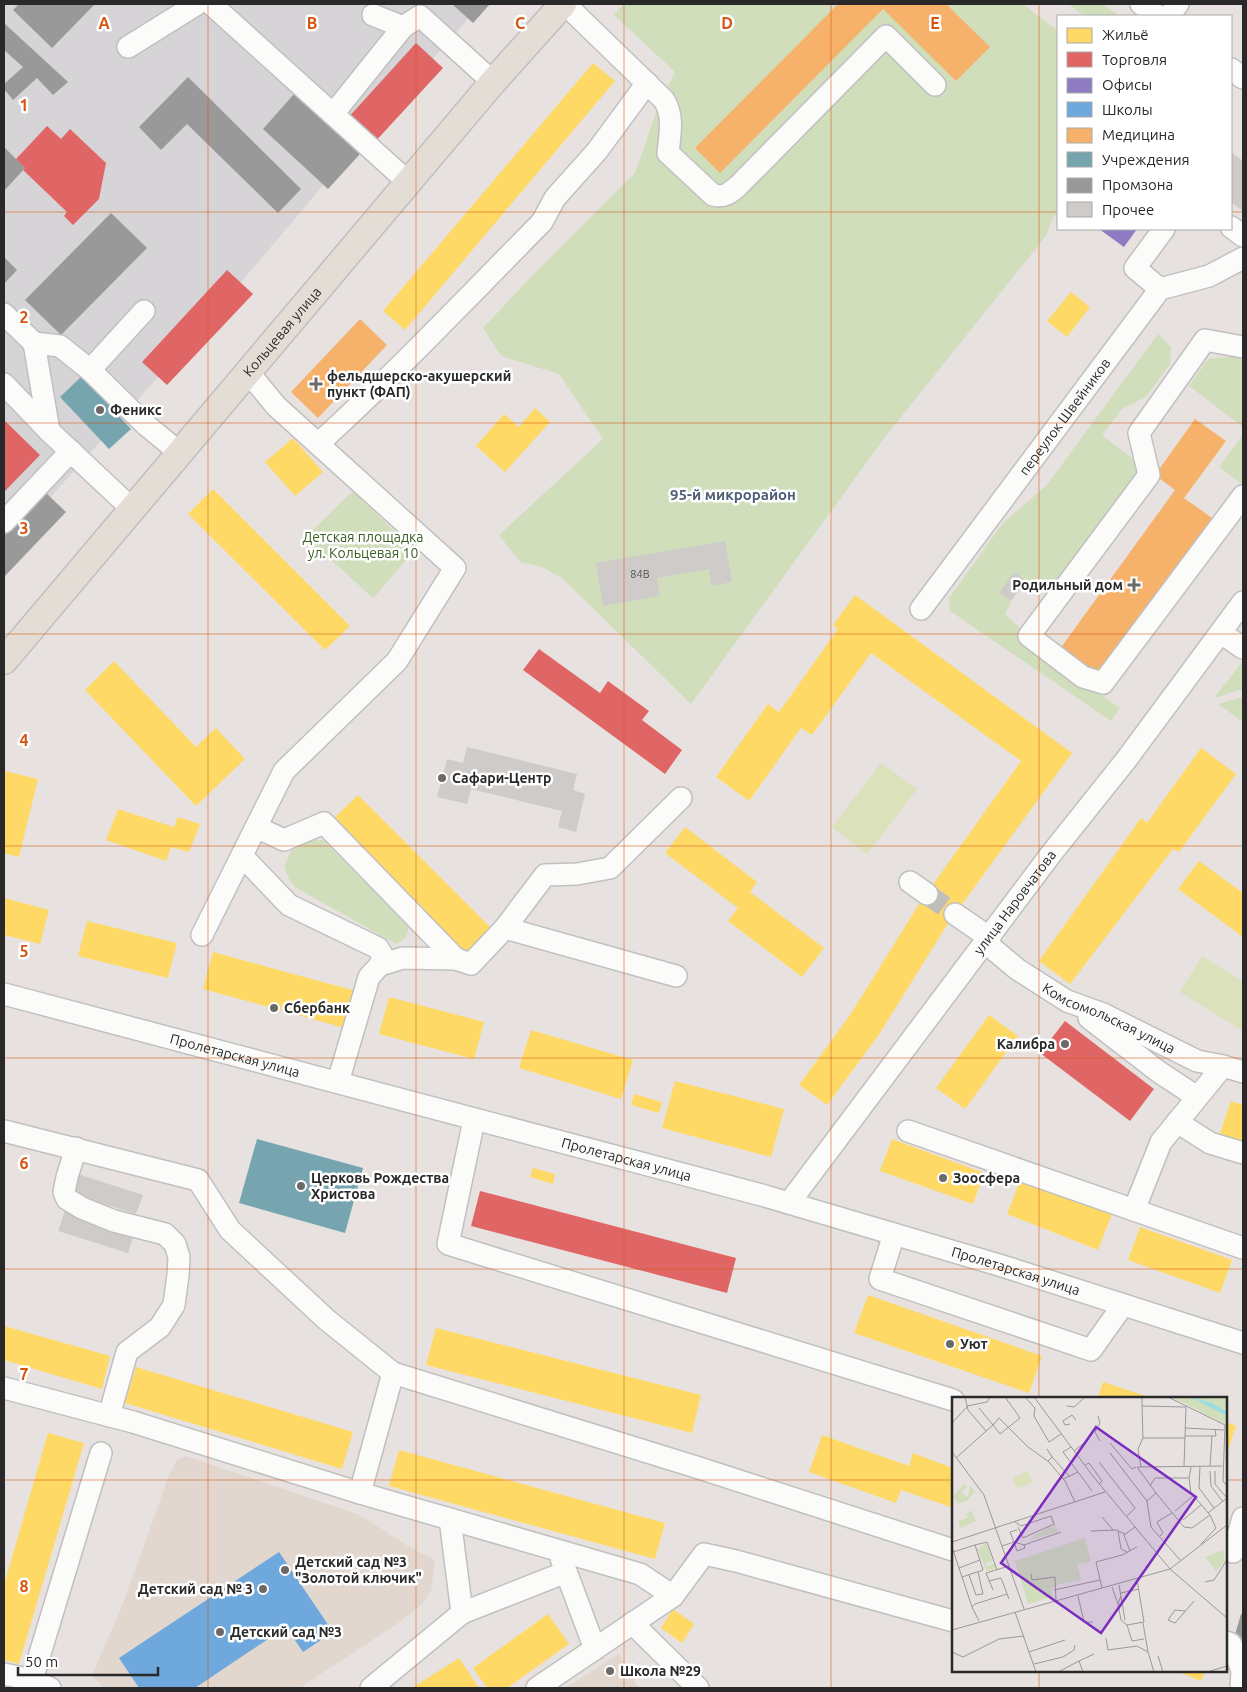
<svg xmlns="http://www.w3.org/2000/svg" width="1247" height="1692" viewBox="0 0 1247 1692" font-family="Ubuntu,sans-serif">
<rect width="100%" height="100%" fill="#e7e2e0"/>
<path fill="#d7d4d7" d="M4,4H481L361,141L202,328L4,549Z"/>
<g fill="#e1d7cf">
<path d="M186,1456L360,1515L411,1548L435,1560L431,1591L421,1605L397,1624L301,1687L285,1688H103L92,1675L124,1601L168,1478L176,1461Z"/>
<path d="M619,1654L639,1688H566Z"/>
</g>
<g fill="#d1debc">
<path d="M623,4H1023L1058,31V211L1052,219L1046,236L885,437L691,704L563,579L542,567L520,562L499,535L603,439L559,374L501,356L483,328L529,279L635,173L658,107L675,72L614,15Z"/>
<path d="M1068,4H1102L1120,16H1085Z"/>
<path d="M1158,334L1171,347L1170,364L1146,397L1122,409L1102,435L1133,459L1139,474L1053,593L1026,580L1014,572L1000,592L1011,601L1005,614L1023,631L1026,643L1120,708L1111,721L950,611L949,598L1003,523L1046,486Z"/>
<path d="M1239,356L1243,359V427L1189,386L1208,359Z"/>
<path d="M1243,435V482L1242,484L1219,467Z"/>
<path d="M353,491L414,551L373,598L306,537Z"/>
<path d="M1243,661V689L1214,698Z"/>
<path d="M1243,697V722L1218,704Z"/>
<path d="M311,840H323L408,926C409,936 405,939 396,944L295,887L289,879L284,866L291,851Z"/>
</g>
<g fill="#dbe1ba">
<path d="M881,763L917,789L867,854L832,827Z"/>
<path d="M1202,956L1243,982V1031L1180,992Z"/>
</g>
<g fill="#ffd966">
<path d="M593,63L615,81L405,330L383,311Z"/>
<path d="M1071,292L1090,307L1067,337L1047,321Z"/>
<path d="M535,408L550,422L505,472L476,446L504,414L519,427Z"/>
<path d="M293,438L323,472L295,496L265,462Z"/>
<path d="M213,489L350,626L325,650L188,514Z"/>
<path d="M855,595L1072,753L947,925L878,1036L827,1105L799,1085L850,1015L919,904L1021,761L871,653L812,735L801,728L749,801L716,777L768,704L779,712L838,629L833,625Z"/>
<path d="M114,661L196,747L216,728L245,759L196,806L85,690Z"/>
<path d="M1201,748L1236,774L1179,852L1173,849L1070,984L1039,961L1141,818L1147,823Z"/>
<path d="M5,771L38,779L19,857L4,853V777Z"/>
<path d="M358,795L492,929L465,956L331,821Z"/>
<path d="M118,809L174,827L178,817L200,824L189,852L171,847L166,861L106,840Z"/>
<path d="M685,827L757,882L750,892L824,948L802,977L728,921L738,908L665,853Z"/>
<path d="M1199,861L1243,893V937L1178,889Z"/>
<path d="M4,898L49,910L40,944L4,935Z"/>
<path d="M87,921L177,943L168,978L78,956Z"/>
<path d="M213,952L356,991L345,1028L203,989Z"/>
<path d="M389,997L484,1022L474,1059L379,1034Z"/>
<path d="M989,1015L1018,1036L965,1109L936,1088Z"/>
<path d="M531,1030L633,1060L621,1099L519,1068Z"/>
<path d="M675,1081L784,1109L771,1157L662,1128Z"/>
<path d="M634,1094L662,1102L659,1113L631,1105Z"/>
<path d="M1231,1101L1243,1105V1145L1219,1136Z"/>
<path d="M892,1139L984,1173L973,1204L880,1171Z"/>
<path d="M533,1168L555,1174L553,1184L530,1177Z"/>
<path d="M1021,1178L1112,1214L1098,1250L1007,1214Z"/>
<path d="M1140,1227L1232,1260L1220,1293L1128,1260Z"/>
<path d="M868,1295L1042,1356L1029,1393L854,1333Z"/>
<path d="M4,1326L110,1356L102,1389L4,1360Z"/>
<path d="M436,1328L701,1395L692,1433L426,1365Z"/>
<path d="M136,1367L353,1432L342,1469L125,1403Z"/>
<path d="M1103,1382L1152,1398H1098Z"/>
<path d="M1226,1422L1236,1426L1226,1456Z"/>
<path d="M48,1433L84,1443L19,1664L4,1660V1585Z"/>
<path d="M822,1435L909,1466L913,1453L953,1468V1508L901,1490L896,1503L809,1472Z"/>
<path d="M399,1450L665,1523L655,1559L389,1486Z"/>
<path d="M673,1609L694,1624L682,1643L661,1628Z"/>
<path d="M548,1614L569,1644L507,1688H487L473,1668Z"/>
<path d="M459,1658L479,1688H412Z"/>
<path d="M1176,1671H1205L1201,1681Z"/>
</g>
<g fill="#e06666">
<path d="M416,43L443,68L373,144L346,120Z"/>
<path d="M47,126L61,139L70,129L106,163L99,199L73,225L64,216L67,212L23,170L25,168L16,159Z"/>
<path d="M227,270L253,294L167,385L142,362Z"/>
<path d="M4,420L40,455L4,492Z"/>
<path d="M539,649L600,693L608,681L649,711L642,720L682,750L665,774L523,670Z"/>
<path d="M1065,1021L1154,1089L1130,1121L1040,1053Z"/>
<path d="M480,1191L736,1258L727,1293L471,1226Z"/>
</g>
<path fill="#8e7cc3" d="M1099,229H1137L1124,247Z"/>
<path fill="#6fa8dc" d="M279,1552L333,1632L303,1652L286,1627L195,1688H139L119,1658Z"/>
<g fill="#f6b26b">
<path d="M838,4H946L990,47L956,81L883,9L720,173L695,148Z"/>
<path d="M360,319L387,345L318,418L291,392Z"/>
<path d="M1195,419L1226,441L1184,498L1212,518L1094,680L1057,653L1175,490L1155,475Z"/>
</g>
<g fill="#76a5af">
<path d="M82,376L131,429L109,449L60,397Z"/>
<path d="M257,1139L363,1168L345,1233L239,1203Z"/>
</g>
<g fill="#999">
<path d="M19,4H95L52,48L13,10Z"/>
<path d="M452,4H490L473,23Z"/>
<path d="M4,23L68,82L53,95L37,78L13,100L4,89V84L23,67L4,50Z"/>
<path d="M188,77L301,189L278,213L187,124L161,150L139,127Z"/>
<path d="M294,94L360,154L328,189L263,129Z"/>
<path d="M4,147L25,168L4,191Z"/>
<path d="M111,213L147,248L61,335L25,300Z"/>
<path d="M4,257L17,270L4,284Z"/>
<path d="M46,493L66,512L4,577V536Z"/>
<path d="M1241,1614H1243V1641L1234,1638Z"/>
</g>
<g fill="#cecbc9">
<path d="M1231,152L1243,161V211L1231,202Z"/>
<path d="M725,541L732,582L711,586L709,569L657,578L660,596L603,606L596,563Z"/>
<path d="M1014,572L1026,580L1011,601L999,593Z"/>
<path d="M467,747L577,774L573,790L585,794L576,832L558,827L562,811L471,789L467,804L437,797L447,759L463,763Z"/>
<path d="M78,1174L143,1195L136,1214L72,1194Z"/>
<path d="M65,1211L135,1232L128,1253L58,1231Z"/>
</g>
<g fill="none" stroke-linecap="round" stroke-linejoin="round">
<path stroke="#c1bdbb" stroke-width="21" stroke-dasharray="21 11" stroke-linecap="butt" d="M927,894L955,914"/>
<g stroke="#c1c0c0" stroke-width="24">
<g id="minor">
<path d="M211,4L408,182"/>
<path d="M565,4L664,100C674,116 670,134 668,153L713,195C724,198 730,193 738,186L886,36L935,85"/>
<path d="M1141,4L1158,16"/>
<path d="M373,15L403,27L420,16L493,82"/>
<path d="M1169,16L1178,4"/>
<path d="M128,47L197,4"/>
<path d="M1231,69L1243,78"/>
<path d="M333,114L403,27"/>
<path d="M1231,227L1243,236"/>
<path d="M1160,289L1209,276L1243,258"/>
<path d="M4,314L34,343L49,431"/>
<path d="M34,343L60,346L90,370L146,425L180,453"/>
<path d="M1243,347L1205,340L1139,433L1149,475L1029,636L1083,677L1103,683L1243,496"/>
<path d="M90,370L144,311"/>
<path d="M4,384L49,431L132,509"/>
<path d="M318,444C396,373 468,297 542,222L555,198L597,151L647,83"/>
<path d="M4,522L71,451"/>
<path id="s1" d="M921,609L1160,289L1135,268L1164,229"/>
<path d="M1221,633L1243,648"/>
<path d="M256,827L284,840L324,823L456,959L403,958L380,965"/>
<path d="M242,856L289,905L378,948L383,956L380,965L369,977L338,1082"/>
<path d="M910,882L927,894"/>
<path d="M955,914L990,938"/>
<path d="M505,928L676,976"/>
<path d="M202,935L284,771L397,661L455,568L276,406L248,372"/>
<path id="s2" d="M986,943L1017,969L1067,1001L1103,1014L1197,1061L1223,1066L1243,1072"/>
<path d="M456,959L471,964L505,928L545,875L577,874L610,868L681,798"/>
<path id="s3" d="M4,994L765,1196L999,1265L1243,1343"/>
<path d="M1089,1018L1159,1072L1197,1097"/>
<path d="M1223,1066L1161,1142L1134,1210L1243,1248"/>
<path d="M474,1120L448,1244L953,1400"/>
<path d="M1177,1122L1210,1143L1243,1153"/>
<path d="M4,1131L198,1180L230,1230L327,1320L393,1373L360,1493L640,1574L673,1596L537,1688"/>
<path d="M908,1131L1134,1210"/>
<path d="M76,1148L67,1177L64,1192L67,1199L82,1208L114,1221L165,1234L175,1244L179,1257L178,1275L174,1305L160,1327L127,1352L109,1416"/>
<path id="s4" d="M789,1203L1051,854L1126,760L1243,602"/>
<path d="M894,1234L880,1279L1091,1350L1123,1305"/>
<path d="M393,1373L696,1467L953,1550"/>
<path d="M4,1388L133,1422L360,1493"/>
<path d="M1233,1552L1243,1518"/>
<path d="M561,1558L595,1649"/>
<path d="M673,1596L704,1554L736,1561L953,1621"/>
<path d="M462,1613L566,1572"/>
<path d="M632,1623L698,1688"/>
<path d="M1226,1642L1231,1644L1242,1670L1241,1688"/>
<path d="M4,1674L32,1680L50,1688"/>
<path d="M32,1680L101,1453"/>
<path d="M371,1688L462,1613L450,1519"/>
</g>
</g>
<g stroke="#bfbebd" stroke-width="29">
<g id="major">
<path id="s5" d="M4,661L493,82L563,4"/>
</g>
</g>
<use href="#minor" stroke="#fbfbfa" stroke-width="21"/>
<use href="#major" stroke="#e4ddd5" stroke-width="26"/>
</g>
<path fill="none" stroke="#d5540f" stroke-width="1" stroke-opacity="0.55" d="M208,4V1688M416,4V1688M624,4V1688M831,4V1688M1039,4V1398M4,212H1058M1231,212H1243M4,423H1243M4,634H1243M4,846H1243M4,1058H1243M4,1269H1243M4,1480H953M1226,1480H1243M1039,1671V1688"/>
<g fill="#6c6a69" stroke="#fff" stroke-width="2">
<path d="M313.5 376.5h5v5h5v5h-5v5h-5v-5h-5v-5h5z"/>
<circle cx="100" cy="410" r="5"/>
<path d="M1131.5 577.5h5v5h5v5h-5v5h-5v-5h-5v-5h5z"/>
<circle cx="442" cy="778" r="5"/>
<circle cx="274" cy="1008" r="5"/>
<circle cx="1065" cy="1044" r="5"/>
<circle cx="943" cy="1178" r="5"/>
<circle cx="301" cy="1186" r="5"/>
<circle cx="950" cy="1344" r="5"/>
<circle cx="285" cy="1570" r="5"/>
<circle cx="263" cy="1589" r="5"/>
<circle cx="220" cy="1632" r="5"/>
<circle cx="610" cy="1671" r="5"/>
</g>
<g text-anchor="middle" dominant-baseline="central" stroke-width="5" stroke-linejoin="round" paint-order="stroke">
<g font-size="11" fill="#535252">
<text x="640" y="574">84В</text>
</g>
<g font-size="14" fill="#292929" stroke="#fff">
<text stroke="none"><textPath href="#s5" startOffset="431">Кольцевая улица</textPath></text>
<text stroke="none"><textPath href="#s1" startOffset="240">переулок Швейников</textPath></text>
<text stroke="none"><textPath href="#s4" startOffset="376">улица Наровчатова</textPath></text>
<text stroke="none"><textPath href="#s2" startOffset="145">Комсомольская улица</textPath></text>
<text stroke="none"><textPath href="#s3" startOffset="239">Пролетарская улица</textPath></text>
<text stroke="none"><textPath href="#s3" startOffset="644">Пролетарская улица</textPath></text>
<text stroke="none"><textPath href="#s3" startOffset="1049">Пролетарская улица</textPath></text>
</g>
<g font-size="14" font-weight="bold" fill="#292929" stroke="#fff" text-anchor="start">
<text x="327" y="376">фельдшерско-акушерский<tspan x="327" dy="16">пункт (ФАП)</tspan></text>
<text x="110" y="410">Феникс</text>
<text x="1123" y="585" text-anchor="end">Родильный дом</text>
<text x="452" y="778">Сафари-Центр</text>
<text x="284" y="1008">Сбербанк</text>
<text x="1055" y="1044" text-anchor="end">Калибра</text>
<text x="311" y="1178">Церковь Рождества<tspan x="311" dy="16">Христова</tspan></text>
<text x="953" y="1178">Зоосфера</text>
<text x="960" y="1344">Уют</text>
<text x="295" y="1562">Детский сад №3<tspan x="295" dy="16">"Золотой ключик"</tspan></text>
<text x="253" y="1589" text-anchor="end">Детский сад № 3</text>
<text x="230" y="1632">Детский сад №3</text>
<text x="620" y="1671">Школа №29</text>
</g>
<g font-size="14" fill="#3a5e21" stroke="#fff">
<text x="363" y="537">Детская площадка<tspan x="363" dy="16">ул. Кольцевая 10</tspan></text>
</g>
<g font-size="15" font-weight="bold" fill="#4f5d75" stroke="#fff">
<text x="733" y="494">95-й микрорайон</text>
</g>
</g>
<g transform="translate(952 1397)">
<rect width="275" height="275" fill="#e7e2e0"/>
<path d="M220,0H275V27L267,24ZM13,86L15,90L9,96L16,100L18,88L23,95L15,104L6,107L1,99ZM22,112L25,114L27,119L23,113L20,114L24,124L8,131L6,124L17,120L13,118ZM99,116L106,135L75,144L98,129L102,132ZM133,141L139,165L125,167L129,183L108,187L99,192L100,200L76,207L63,164ZM34,146L41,164L34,166L35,170L43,166L44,171L35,174L25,152ZM271,153L273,165L264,174L253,160Z" fill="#d1debc"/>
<path d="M76,74L81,86L65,91L61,81Z" fill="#dbe1ba"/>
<path d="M239,0L260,6L275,15V19Z" fill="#9bdde1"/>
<path fill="none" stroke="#9b9897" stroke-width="1" d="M13,0L16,13L34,34M73,0L83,11L82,19L97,45L109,37M82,0L140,78L218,172L275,128M190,0V9L233,10M216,0L275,29M15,9L35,5L38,0M115,9L122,10L132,1M190,9L191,41H233M27,11L41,28L47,21L76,50L97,65L113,84L123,105M146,19L148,26L143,35L148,44M0,26L15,10M118,27L113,28L111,24L120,18L124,23M273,28L271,84L275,89M233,31L272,33M233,39H264L263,32M158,46L180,72L184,70M95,52L100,60L96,64M122,54L137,42M0,55L32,98L72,212M158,56L195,104M5,60L41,28L48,37L68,21L53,0M100,60L118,80M147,65L183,111L174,120M133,68L137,66L150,84L147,87M232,69L234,9M248,69L247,91L262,111M258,69L260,39M189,70L186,52L191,41M258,74L259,89L271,105M126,75L140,94M111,82L126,75L111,55L119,50M198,89L203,81H237L239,70M204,96L232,130L240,131L258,118L239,96L237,81M223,114L241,99M256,116L275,101L263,87V74M150,120L161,133M231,123L249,108M63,125L69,129L99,119L102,127L71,141L66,130M65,133L58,135L62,145L72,148M139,134L166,133M173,137L166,134L169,152L175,155M207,140L211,136L205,125L220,116M0,145L153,95M249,147L264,131L258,118M23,148L35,145L45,173M50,149L62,145L65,154L73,151L72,148L109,135M0,150L20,210M178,154L172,138L183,130M1,155L23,148L31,173M229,164L199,130L195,104L204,96L185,70L270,69M7,171L28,163M79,177L80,183L103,180L104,204M17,178L24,198L31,197L26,175M10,180L31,173M37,184L49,181L57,202M253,185L262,183L275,163M167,188L173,223M160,190L166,207M150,191L144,165L170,158L185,150M41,193L34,176L57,169M102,193L148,183M169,196L187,192M126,199L132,225H141M169,199L166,207L169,223L175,228L192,225L185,183M233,214L223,213L216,223L223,226L242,204M63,215L84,275M27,224L20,210L23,207L55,197M191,226L196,255M175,228L180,244L192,242M0,233L218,172L275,221M154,241L156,253L185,249L196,255L202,275M0,255L11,260L47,242L72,239M77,255L113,243M206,259L211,275M82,267L111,260L122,253L123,248M106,275L127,264M131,275L127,264L142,257M255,275L275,269"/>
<path fill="#7b2cbf" fill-opacity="0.15" stroke="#7b2cbf" stroke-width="2.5" d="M144,30L244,100L149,236L49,166Z"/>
<rect width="275" height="275" fill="none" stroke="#292929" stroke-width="2.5"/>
</g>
<g font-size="16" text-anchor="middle" font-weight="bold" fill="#d5540f" stroke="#fff" stroke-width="5" stroke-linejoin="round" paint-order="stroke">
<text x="104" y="29">A</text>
<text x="312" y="29">B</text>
<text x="520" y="29">C</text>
<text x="727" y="29">D</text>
<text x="935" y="29">E</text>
<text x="24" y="111">1</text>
<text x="24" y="323">2</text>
<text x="24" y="534">3</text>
<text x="24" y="746">4</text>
<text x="24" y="957">5</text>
<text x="24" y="1169">6</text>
<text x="24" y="1380">7</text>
<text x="24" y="1592">8</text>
</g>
<rect width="1247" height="1692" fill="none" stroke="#292929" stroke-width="10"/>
<rect x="1057" y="15" width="175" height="215" fill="#ffffff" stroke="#a9a9a9"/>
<rect x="1067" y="28" width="25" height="15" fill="#ffd966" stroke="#a9a9a9"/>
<text x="1102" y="40" font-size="15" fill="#292929">Жильё</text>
<rect x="1067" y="52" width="25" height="15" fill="#e06666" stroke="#a9a9a9"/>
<text x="1102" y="65" font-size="15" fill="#292929">Торговля</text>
<rect x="1067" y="78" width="25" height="15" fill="#8e7cc3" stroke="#a9a9a9"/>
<text x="1102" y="90" font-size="15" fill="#292929">Офисы</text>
<rect x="1067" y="102" width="25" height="15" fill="#6fa8dc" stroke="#a9a9a9"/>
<text x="1102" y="115" font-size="15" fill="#292929">Школы</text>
<rect x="1067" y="128" width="25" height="15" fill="#f6b26b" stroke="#a9a9a9"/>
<text x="1102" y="140" font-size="15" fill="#292929">Медицина</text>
<rect x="1067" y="152" width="25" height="15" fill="#76a5af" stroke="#a9a9a9"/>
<text x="1102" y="165" font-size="15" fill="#292929">Учреждения</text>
<rect x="1067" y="178" width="25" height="15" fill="#999999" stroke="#a9a9a9"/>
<text x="1102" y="190" font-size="15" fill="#292929">Промзона</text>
<rect x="1067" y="202" width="25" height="15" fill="#cecbc9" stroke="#a9a9a9"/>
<text x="1102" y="215" font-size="15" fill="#292929">Прочее</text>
<path d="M18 1667v8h140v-8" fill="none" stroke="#292929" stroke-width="2.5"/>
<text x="25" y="1667" font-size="15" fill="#292929" stroke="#ffffff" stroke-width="4" paint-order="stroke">50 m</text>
</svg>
